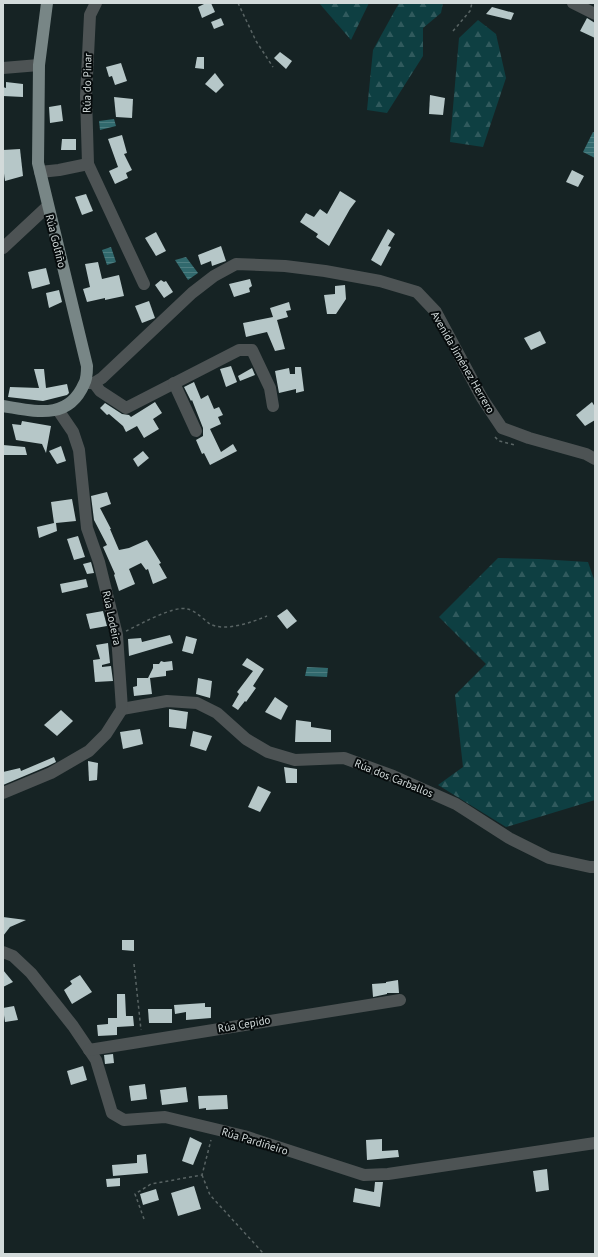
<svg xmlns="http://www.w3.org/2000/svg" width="598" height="1257" viewBox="0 0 598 1257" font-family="'PT Sans',sans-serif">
<defs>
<pattern id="forest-firs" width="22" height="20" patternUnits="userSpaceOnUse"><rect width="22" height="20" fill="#0e3f42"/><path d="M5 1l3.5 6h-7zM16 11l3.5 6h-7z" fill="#305a5d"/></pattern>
<pattern id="water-rules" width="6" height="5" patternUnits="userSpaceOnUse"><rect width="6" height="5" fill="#31696d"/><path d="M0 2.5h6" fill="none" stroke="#4e7e81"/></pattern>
</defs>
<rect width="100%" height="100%" fill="#162324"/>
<g fill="url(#forest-firs)">
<path d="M319,3H369L351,40Z"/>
<path d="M399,3H443L441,13L423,28V56L387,113L367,110L373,50Z"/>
<path d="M478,20L496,34L506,78L483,147L450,142L459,38Z"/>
<path d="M498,558L539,559L588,562L595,582V800L506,827L438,785L463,767L455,695L486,664L439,617Z"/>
</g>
<g fill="url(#water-rules)">
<path d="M114,119L116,126L100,130L99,121Z"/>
<path d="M593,132L595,133V158L583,152Z"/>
<path d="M111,247L116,262L107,265L102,250Z"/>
<path d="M186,257L198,273L188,280L175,260Z"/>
<path d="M307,667L328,668L327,677L305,676Z"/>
</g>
<g fill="#b6c7c8">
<path d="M206,3H211L215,12L202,18L198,7Z"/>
<path d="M492,7L514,13L511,20L486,14Z"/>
<path d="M221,18L224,25L214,29L211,22Z"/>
<path d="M587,18L595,23V38L580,31Z"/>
<path d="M280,52L292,61L286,69L274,58Z"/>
<path d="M197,57H204V69L195,68Z"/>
<path d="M121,63L127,81L115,85L112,76L109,77L106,67Z"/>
<path d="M215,73L224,85L216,93L205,84Z"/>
<path d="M6,82L23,84V97L3,96V87L6,88Z"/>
<path d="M430,95L445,98L443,115L429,114Z"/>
<path d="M114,97L133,99L132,118L116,117Z"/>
<path d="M61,105L63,121L50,123L49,107Z"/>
<path d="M122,135L127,153L124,154L132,170L126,173L128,178L115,184L109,171L118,167L108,139Z"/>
<path d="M62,139H76V150H61Z"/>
<path d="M20,149L23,176L5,181L3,166V150Z"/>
<path d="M572,170L584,176L578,187L566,182Z"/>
<path d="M340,191L356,201L350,209L329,246L316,237L318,234L300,222L306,213L314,217L320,209L327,214Z"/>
<path d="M86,194L93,211L82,215L75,197Z"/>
<path d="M388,229L395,234L388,246L391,247L381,266L371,260Z"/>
<path d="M156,232L166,251L156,256L145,238Z"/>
<path d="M221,246L226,261L212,266L211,261L201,265L198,255Z"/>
<path d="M98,262L102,279L119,275L124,296L105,300V298L87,302L83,289L90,287L85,264Z"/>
<path d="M46,268L50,284L32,289L28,272Z"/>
<path d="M250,279L252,286L249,288L250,292L234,297L229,284Z"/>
<path d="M161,280L164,282L166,281L173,292L164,298L155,285Z"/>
<path d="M345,285L346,299L336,314H327L324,295L335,294V286Z"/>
<path d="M59,290L62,302L49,308L46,293Z"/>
<path d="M149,301L155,318L142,323L135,306Z"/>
<path d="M289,302L291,310L286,311L288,317L277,320L285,349L275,351L267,332L246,337L243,323L273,317L270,308Z"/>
<path d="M540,331L546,343L531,350L524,338Z"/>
<path d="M231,366L237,382L226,387L220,369Z"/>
<path d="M295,367H301L304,391L296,393V389L279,393L275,371L289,368L290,374H295Z"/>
<path d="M252,368L255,375L240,381L238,376Z"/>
<path d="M34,369H44L46,388L67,384L69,393L67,395L43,401L8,397L10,387L39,388Z"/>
<path d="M194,382L201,399L208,395L214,409L219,407L223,415L218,417L221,424L210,429L221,452L233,444L237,451L210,465L204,453L202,454L196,440L203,436V428L192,400L191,401L184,387Z"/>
<path d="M155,402L162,413L153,419L159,429L144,438L137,426L126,432L123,426L109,414L107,415L100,408L105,403L122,414L129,415L131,417Z"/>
<path d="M592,402L595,407V420L585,426L576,415Z"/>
<path d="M22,421L51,426L46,453L42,444L16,440L12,424L21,425Z"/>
<path d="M3,445L25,447L27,455H3Z"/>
<path d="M61,446L66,461L57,464L49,451Z"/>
<path d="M143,451L149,458L138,467L133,459Z"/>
<path d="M107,492L111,504L100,508L111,529H110L119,550L129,548L147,540L161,563L159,564L167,578L153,584L148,569L146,570L141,563L129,569L135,584L119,591L114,575L115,574L103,547L107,545L94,520L91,496Z"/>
<path d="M72,499L76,521L56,523L57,531L39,538L37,527L54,523L51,502Z"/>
<path d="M78,536L85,557L74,560L67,539Z"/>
<path d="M91,562L94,573L87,574L83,564Z"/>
<path d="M86,579L88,587L62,593L60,584Z"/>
<path d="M287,609L297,621L287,629L277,616Z"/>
<path d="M103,611L107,626L90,629L86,614Z"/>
<path d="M170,635L173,643L129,656L128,639L141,638L142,642Z"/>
<path d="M186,636L197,639L193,654L182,651Z"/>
<path d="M108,643L110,663L102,665V667L111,666L113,681L95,682L93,660L100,659L96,645Z"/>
<path d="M247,658L264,669L253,686L256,688L246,702L245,701L238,710L232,706L239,694L237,692L253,671L242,665Z"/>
<path d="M161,661L164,662L172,661L173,670L166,671V676L150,678L152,694L134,696L133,687L137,686V678H148L153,668V664H159Z"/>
<path d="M198,678L212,681L210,698L196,694Z"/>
<path d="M275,697L288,706L281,720L265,712Z"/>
<path d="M169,709L188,712L186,729L169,727Z"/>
<path d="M61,710L73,721L57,736L44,725Z"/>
<path d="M296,720L311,722V727L331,730V742H295Z"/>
<path d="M140,729L143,744L123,749L120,732Z"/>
<path d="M193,731L212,736L206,751L190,746Z"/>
<path d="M54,757L56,762L48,766L3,785V772L20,768L21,771Z"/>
<path d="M88,761L98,763L97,780L89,781Z"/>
<path d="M284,767L297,769V783H286Z"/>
<path d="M258,786L271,792L260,812L248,807Z"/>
<path d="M3,917L26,920L10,927L3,936Z"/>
<path d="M122,940H134V951L122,950Z"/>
<path d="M3,970L13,982L3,987Z"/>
<path d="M80,975L92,992L72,1004L64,990L72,984L70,981Z"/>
<path d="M398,980L399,993H387V994L373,997L372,984L386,983V982Z"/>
<path d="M117,994H125L126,1016H133L134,1026L117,1027V1035L98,1036L97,1025L108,1024V1018H117Z"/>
<path d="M205,1003V1007H211V1018L186,1020V1012L175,1014L174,1005Z"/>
<path d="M14,1006L18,1020L5,1022L3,1008Z"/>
<path d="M148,1009H172V1023H149Z"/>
<path d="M113,1054L114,1063L105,1064L104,1055Z"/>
<path d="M83,1066L87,1080L71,1085L67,1071Z"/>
<path d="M145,1084L147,1099L131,1101L129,1086Z"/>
<path d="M186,1087L188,1102L162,1105L160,1090Z"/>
<path d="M227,1095L228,1109L206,1110V1108L199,1109L198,1096Z"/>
<path d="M190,1137L202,1143L193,1165L182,1161Z"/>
<path d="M382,1139V1151L398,1150L399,1157L367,1160L366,1140Z"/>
<path d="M146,1154L148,1173L113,1176L112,1165L137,1163V1155Z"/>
<path d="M547,1169L549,1190L536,1192L533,1171Z"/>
<path d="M120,1178V1186L107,1187L106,1179Z"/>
<path d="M375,1182H383L380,1207L353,1202L355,1188L374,1192Z"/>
<path d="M194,1186L201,1209L178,1216L171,1193Z"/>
<path d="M156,1189L159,1200L143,1205L140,1194Z"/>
</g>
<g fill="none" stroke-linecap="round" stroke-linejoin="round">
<g stroke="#596464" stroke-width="1.5" stroke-dasharray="3 3" stroke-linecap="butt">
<path d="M238,3L256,41L273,67"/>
<path d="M453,31L470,11L472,3"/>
<path d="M495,437L499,441L515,445"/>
<path d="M126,631C139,625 174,605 187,609C195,610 203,619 210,624C225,632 253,622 267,616"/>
<path d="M134,964L141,1030"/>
<path d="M202,1175L210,1195L264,1254"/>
<path d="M144,1219L135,1194L151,1184L202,1175L211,1140"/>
</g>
<g stroke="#4d5354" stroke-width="12">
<path d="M96,3L90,15L86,96L88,164L144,284"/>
<path d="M573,3L595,14"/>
<path d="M3,68L39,65"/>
<path d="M40,172L59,170L88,164"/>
<path d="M3,248L48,206"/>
<path d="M85,383H94L102,378L192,293L214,276L236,264L285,266L325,271L380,281L417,292L436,312L482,398L502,428L529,438L586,454L595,459"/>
<path d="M94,383L100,391L126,408L239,350H252L270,388L273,406"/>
<path d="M174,383L196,431"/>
<path d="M122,709L167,701L197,703L217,713L246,739L268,752L295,760L344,758L393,776L456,804L509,838L549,858L590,867H595"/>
<path d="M3,793L51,773L89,751L106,734L122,709L117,635L99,562L87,528L79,450L73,432L58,410"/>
<path d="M3,952L13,956L31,973L73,1026L96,1060L112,1113L124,1120L165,1117L244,1136L364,1175L388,1174L595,1143"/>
<path d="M89,1050L400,1000"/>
</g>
<path stroke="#788686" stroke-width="12" d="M3,406C35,411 68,421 84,384C87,379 87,372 87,366L38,163L39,65L47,3"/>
</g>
<g text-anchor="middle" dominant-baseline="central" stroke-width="4" stroke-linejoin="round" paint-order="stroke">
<g font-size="11" fill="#d2dada" stroke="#060b0c">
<text transform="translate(87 83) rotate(-89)">Rúa do Pinar</text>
<text transform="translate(56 241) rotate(76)">Rúa Golfiño</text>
<text transform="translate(463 362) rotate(60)">Avenida Jiménez Herrero</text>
<text transform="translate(112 618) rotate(78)">Rúa Lodeira</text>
<text transform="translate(394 778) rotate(22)">Rúa dos Carballos</text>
<text transform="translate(244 1024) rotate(-10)">Rúa Cepido</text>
<text transform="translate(255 1141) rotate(17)">Rúa Pardiñeiro</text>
</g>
</g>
<rect width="598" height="1257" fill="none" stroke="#d2dada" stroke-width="8"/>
</svg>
